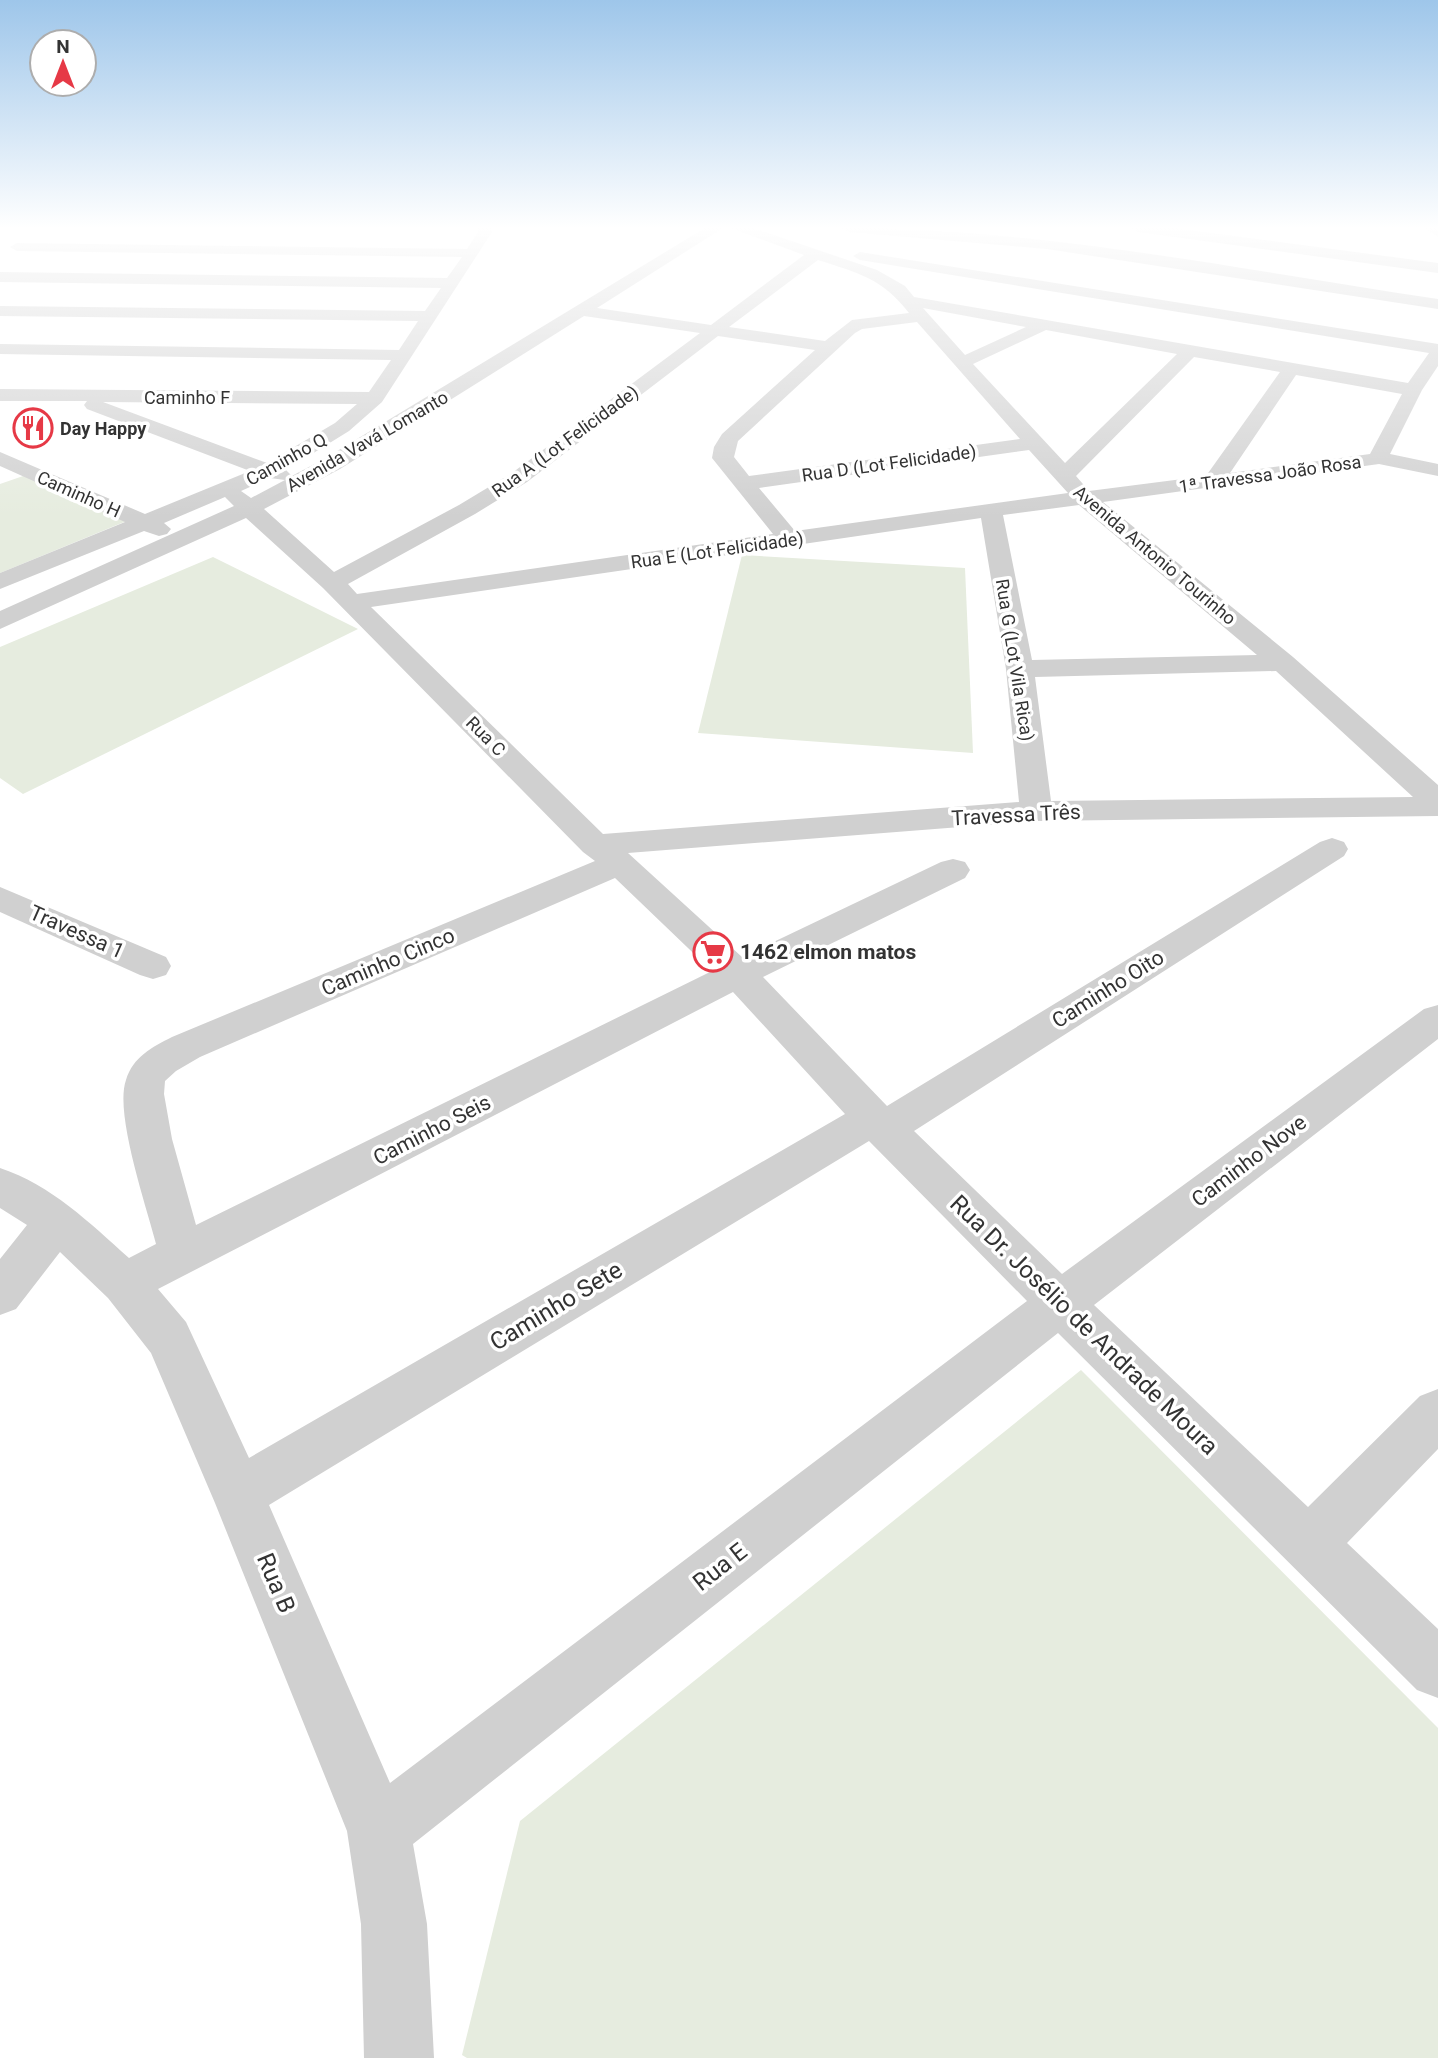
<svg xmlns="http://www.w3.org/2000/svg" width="1438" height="2058" viewBox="0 0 1438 2058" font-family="Roboto,sans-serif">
<rect width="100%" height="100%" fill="#fff"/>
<g fill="#e6ecdf">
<path d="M26,475L129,520L0,573V484Z"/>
<path d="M742,555L965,568L973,753L698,733Z"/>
<path d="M213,557L358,629L23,794L0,778V647Z"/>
<path d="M1081,1370L1438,1728V2058H467L462,2055L520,1821Z"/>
</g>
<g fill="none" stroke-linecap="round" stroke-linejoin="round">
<g fill="#d0d0d0" fill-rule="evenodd">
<path d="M476,228H490L492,232L382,402L349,431L286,470L291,475L288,478L324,459L705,228H723L597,308L711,325L804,255L731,228H753L877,270L905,286L914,297L1408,383L1429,353L860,260L853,256L860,252L1438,344V366L1422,390L1390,454L1438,464V476L1379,464L1103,502L1293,657L1438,785V816L1036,821L628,853L742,957L941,862L953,859L965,862L970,870L965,878L763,977L887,1106L1320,842L1332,838L1344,842L1348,849L1344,856L914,1131L1062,1274L1424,1009L1438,1005V1039L1094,1305L1308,1507L1420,1396L1438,1389V1449L1347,1543L1438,1629V1698L1417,1690L1058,1333L413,1844L427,1924L434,2058H364L361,1924L347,1831L215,1503L151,1353L108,1298L60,1252L16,1309L0,1315V1259L27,1225L0,1208V1168C51,1185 90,1223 129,1258L156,1244C147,1208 114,1113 126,1080C133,1057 152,1047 172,1037L595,861L583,852L323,588L246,518L0,629V611L234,506L225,497L164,523L171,529L167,534L159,536L144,531L0,589V573L125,522L0,466V452L145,514L250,471L87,409L84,405L87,401H0V389L369,392L391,360L0,354V344L399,350L418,321L0,316V306L425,311L441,288L0,282V272L447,278L462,257L17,251L10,247L17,243L467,249L478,232ZM818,260C858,273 882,278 909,313L852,320L825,341L729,327ZM923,308L1026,327L965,355ZM584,316L700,333L512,473L459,505L334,572L264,509L340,469ZM917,322L1020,439L749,476L734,457L738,441L855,333L862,329ZM1046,330L1177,354L1065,463L973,364ZM718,336L815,350L722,434L714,447L712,458L773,534L357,594L348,584L475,514L527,482ZM1194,357L1280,372L1206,476L1089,491L1076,476ZM1296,375L1402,394L1370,454L1230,473ZM103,402L357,404L335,423L267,463ZM1029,450L1068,493L795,531L759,488ZM270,478L285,480L251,498L241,491ZM1079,505L1257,655L1032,660L1003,515ZM981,518L1006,669L1019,802L603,834L371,607ZM1276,671L1413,797L1051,801L1035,677ZM615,878L712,971L196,1225L172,1139L164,1094L165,1081L176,1071L200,1057ZM733,992L845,1114L249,1458L186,1322L158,1289ZM869,1141L1027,1301L390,1783L269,1505Z"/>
<path d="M842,228C1041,228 1242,270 1438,299V309L1047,249L849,232Z"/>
<path d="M1131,228H1173L1438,263V273L1138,232Z"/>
<path d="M1425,228H1438V237Z"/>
<path d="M0,887L166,957L171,966L166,975L153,979L140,975L0,912Z"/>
</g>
</g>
<linearGradient id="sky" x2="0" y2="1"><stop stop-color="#9ec6ea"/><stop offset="0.44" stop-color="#fff"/><stop offset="1" stop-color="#fff" stop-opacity="0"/></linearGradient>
<rect width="1438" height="517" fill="url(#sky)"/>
<defs>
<g id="restaurant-ring" transform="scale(2.0125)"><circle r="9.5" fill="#fff" stroke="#e63946" stroke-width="1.5"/><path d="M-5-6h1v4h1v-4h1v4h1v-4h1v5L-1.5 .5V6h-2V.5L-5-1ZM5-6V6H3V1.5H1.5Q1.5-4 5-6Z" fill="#e63946"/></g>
<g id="supermarket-ring" transform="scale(2.0125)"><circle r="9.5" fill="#fff" stroke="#e63946" stroke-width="1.5"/><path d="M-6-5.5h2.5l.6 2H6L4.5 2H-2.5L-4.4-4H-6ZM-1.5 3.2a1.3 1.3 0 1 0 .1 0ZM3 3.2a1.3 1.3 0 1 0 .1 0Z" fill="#e63946"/></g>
</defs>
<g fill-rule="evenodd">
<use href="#restaurant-ring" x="33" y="428"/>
<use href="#supermarket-ring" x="713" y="952"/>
</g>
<g text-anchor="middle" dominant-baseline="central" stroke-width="7" stroke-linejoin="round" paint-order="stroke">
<g font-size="18" fill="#333" stroke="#fff">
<text x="187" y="397">Caminho F</text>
<text transform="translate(367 441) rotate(-30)">Avenida Vavá Lomanto</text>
<text transform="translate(565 441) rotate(-36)">Rua A (Lot Felicidade)</text>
<text transform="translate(286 459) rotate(-29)">Caminho Q</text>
<text transform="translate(889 463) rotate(-8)">Rua D (Lot Felicidade)</text>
<text transform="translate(1270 474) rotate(-8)">1ª Travessa João Rosa</text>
<text transform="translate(79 494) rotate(24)">Caminho H</text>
<text transform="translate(717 550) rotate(-8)">Rua E (Lot Felicidade)</text>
<text transform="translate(1155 555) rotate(40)">Avenida Antonio Tourinho</text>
<text transform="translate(1015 660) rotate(81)">Rua G (Lot Vila Rica)</text>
<text transform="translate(486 736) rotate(45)">Rua C</text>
</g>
<g font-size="18" font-weight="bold" fill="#333" stroke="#fff" text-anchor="start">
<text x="60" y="428">Day Happy</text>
</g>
<g font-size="21" fill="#333" stroke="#fff">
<text transform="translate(1016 815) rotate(-3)">Travessa Três</text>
<text transform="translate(77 932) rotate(24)">Travessa 1</text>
<text transform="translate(388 962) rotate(-23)">Caminho Cinco</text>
<text transform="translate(1108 989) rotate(-32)">Caminho Oito</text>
<text transform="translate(432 1130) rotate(-27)">Caminho Seis</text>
<text transform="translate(1249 1161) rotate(-37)">Caminho Nove</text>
</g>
<g font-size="21" font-weight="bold" fill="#333" stroke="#fff" text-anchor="start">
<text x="740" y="952">1462 elmon matos</text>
</g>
<g font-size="24" fill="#333" stroke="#fff">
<text transform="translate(556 1306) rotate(-31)">Caminho Sete</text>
<text transform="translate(1084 1325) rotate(44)">Rua Dr. Josélio de Andrade Moura</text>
<text transform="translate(720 1567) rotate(-38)">Rua E</text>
<text transform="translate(276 1583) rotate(67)">Rua B</text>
</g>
</g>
<g transform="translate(63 63)"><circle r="33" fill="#ffffff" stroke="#adadad" stroke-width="2"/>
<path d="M0-5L12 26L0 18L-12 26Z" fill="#e63946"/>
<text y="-10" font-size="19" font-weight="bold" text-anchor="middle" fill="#333333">N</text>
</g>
</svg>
